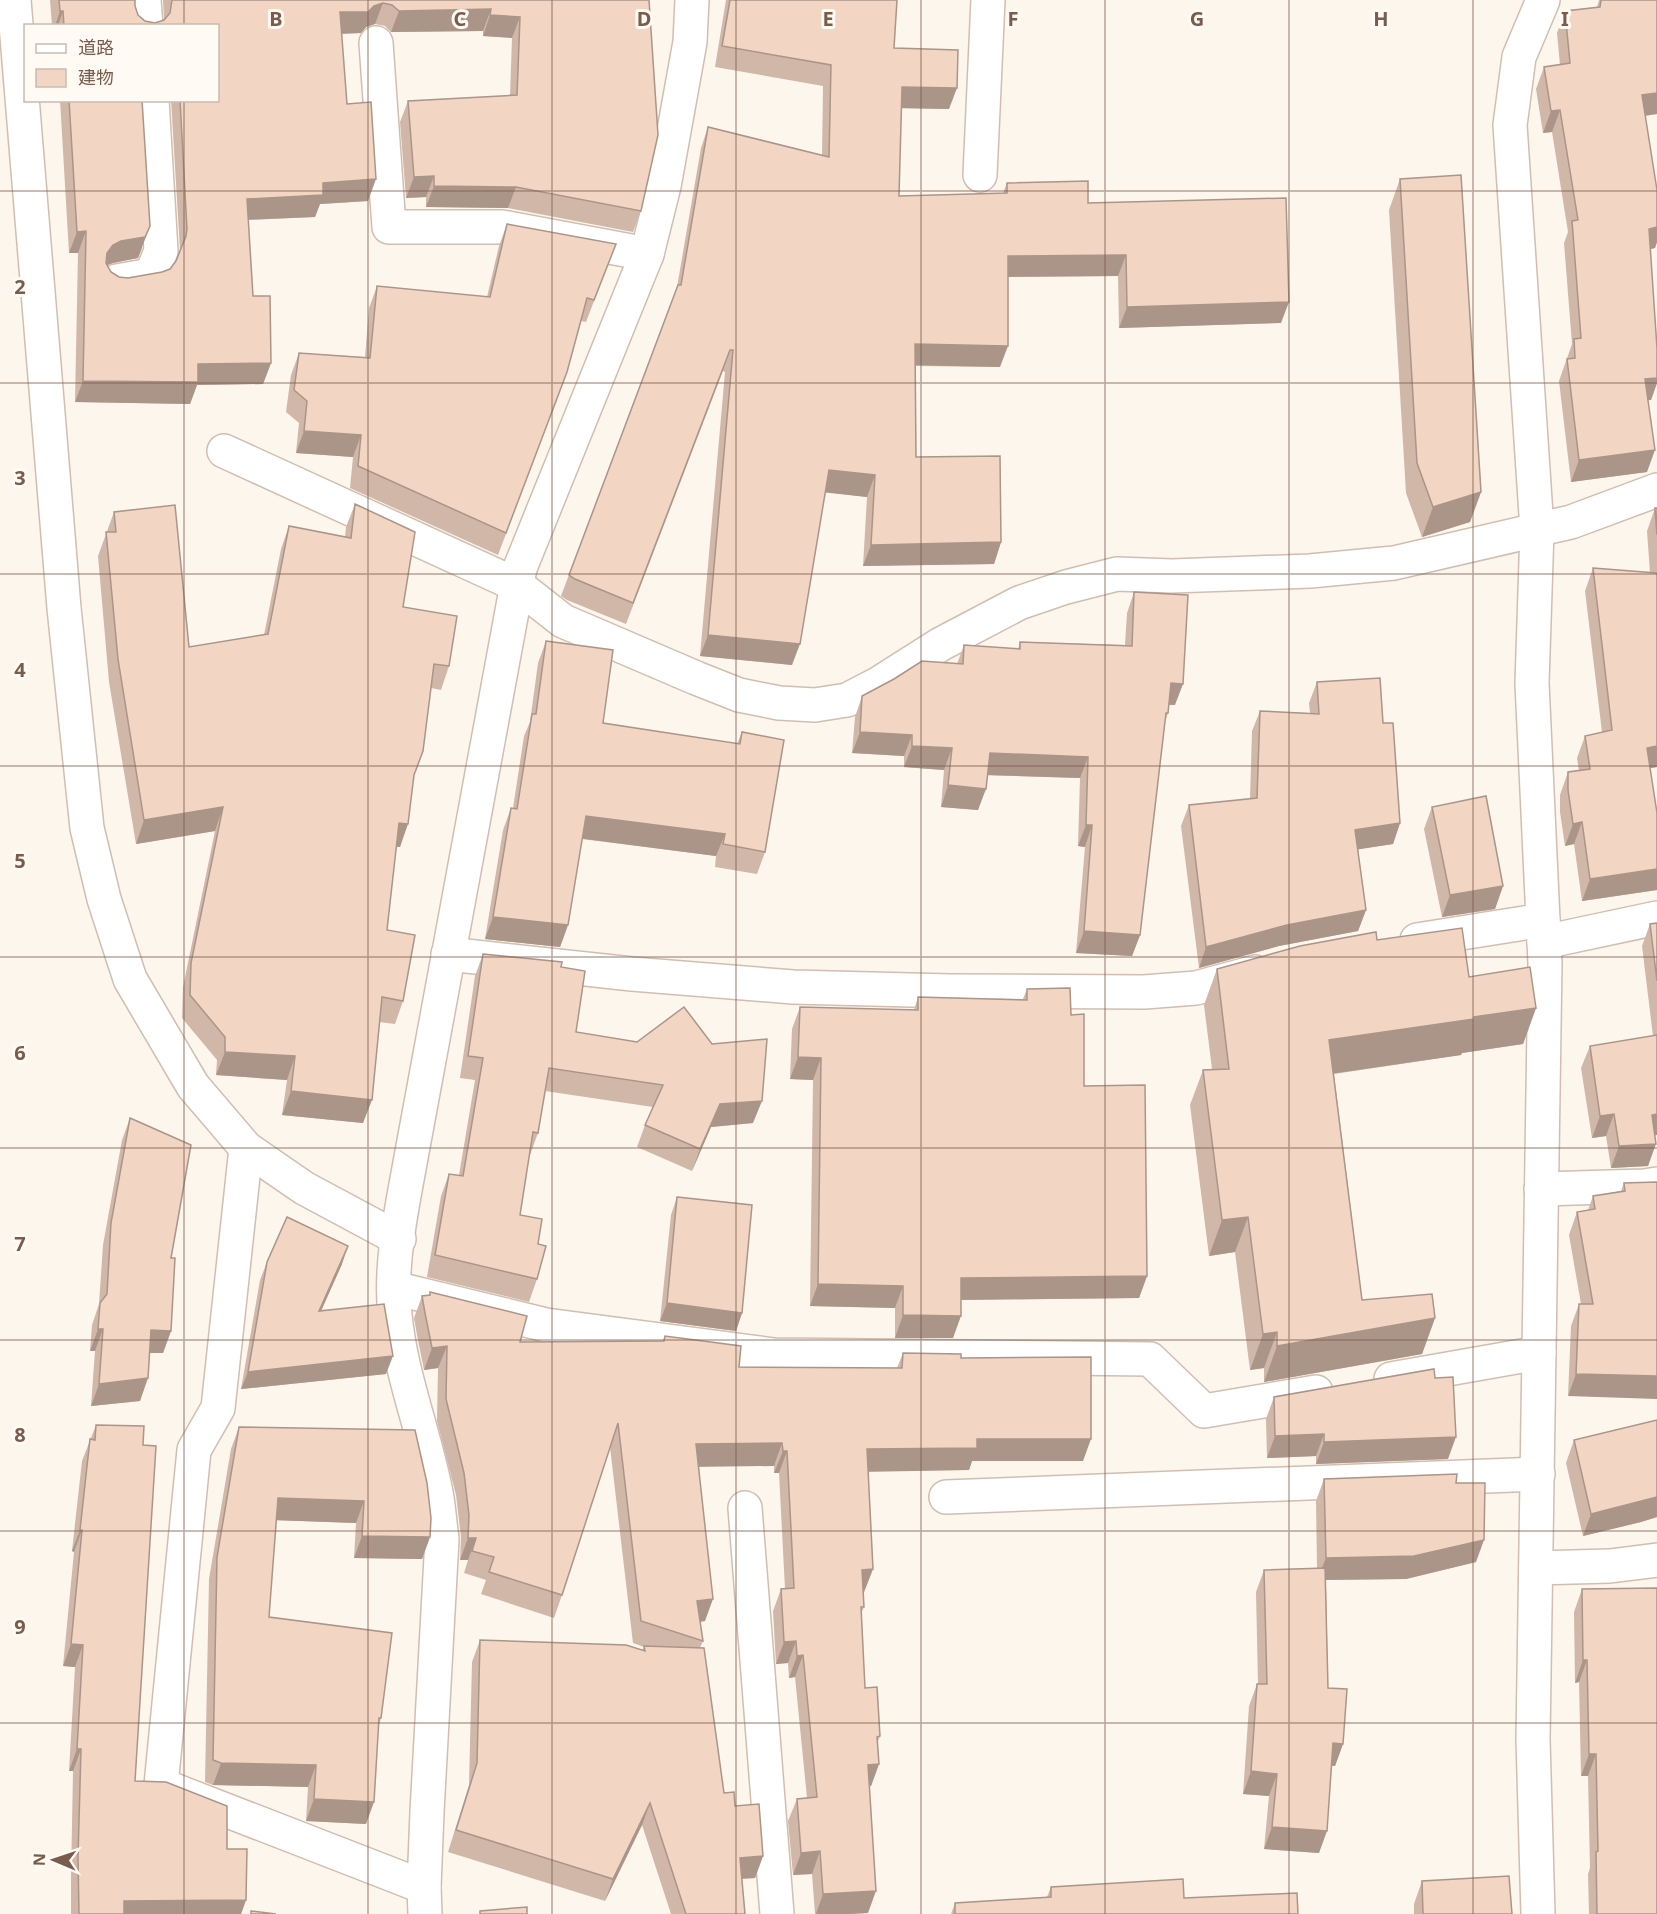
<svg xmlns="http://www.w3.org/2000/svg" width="1657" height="1914" viewBox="0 0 1657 1914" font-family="'Noto Sans','Noto Sans JP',sans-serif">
<rect width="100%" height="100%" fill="#fdf6ec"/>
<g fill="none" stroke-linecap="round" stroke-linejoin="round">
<g stroke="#d1beb0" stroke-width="36">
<g id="street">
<path d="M14,0L64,608L87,828L104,899L130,979L193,1086L246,1148L304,1188L399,1239"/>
<path d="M144,0L146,26"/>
<path d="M376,43L389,227H502L647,254"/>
<path d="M980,175L988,0"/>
<path d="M117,281L151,275L161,251L152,100"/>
<path d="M224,451L517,585L563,621L696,678L739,695L779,703L815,705L847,700L878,684L941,644L1019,603L1066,587L1117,574L1172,576L1310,571L1394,563L1571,522L1657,490"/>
<path d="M1417,940L1543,920"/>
<path d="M1544,942L1657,918"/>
<path d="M448,954L632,974L793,987L950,991L1144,992L1196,988L1255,972"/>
<path d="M246,1148L218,1408L194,1450L161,1785L424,1887"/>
<path d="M1541,1189L1644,1186L1657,1184"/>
<path d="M394,1288L546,1325L774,1355L1150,1359L1204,1411L1316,1392"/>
<path d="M1391,1379L1539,1353"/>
<path d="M946,1497L1538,1474"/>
<path d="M745,1508L777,1914"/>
<path d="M1536,1568L1610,1566L1657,1560"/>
<path d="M425,1914L424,1887L427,1812L442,1539C440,1525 439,1511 437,1498C426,1436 401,1378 395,1315C389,1263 403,1203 412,1152L520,568L647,254L664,186L690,42L692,0"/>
<path d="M1538,1914L1533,1739L1545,963L1532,683L1537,530L1510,125L1519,57L1543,0"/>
</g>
</g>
<use href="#street" stroke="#fff" stroke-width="33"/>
</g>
<g fill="#d1b7a8">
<path d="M50,0H135V6L138,15L145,21L155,23L164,20L163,0H649L641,211L633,232L508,208L426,207V197L406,198L400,122L408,101L510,96L512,38L483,36V31L391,32L385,26L375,24L366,27L361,33L341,34L347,104L368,201L320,204L315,217L248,220L253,296L271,363L263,384L197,385L190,404L75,402L78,253H69L60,100H142V248L138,258L113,263L107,265L111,272L119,277L128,278L162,272L170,269L176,261L180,250L171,100H218V26H52Z"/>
<path d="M726,0H897L894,48L949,109L901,108L899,196L1003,193L1007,183L1088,203L1281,323L1119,328L1118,276L1008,277L1000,367L915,366L916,457L1001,542L994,564L863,566L867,497L825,492L792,665L700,656L725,372L723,371L626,624L567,600L561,596L677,287L701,148L708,127L822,155L823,86L715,67Z"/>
<path d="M1599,0H1657V114L1645,116L1657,190V242L1655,248L1650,249L1657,348V383L1651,400H1648L1647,472L1571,482L1559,381L1572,344L1564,243L1568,232L1552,132L1543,133L1536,89L1544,67L1560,65L1557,33L1565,11L1597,7Z"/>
<path d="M1400,179L1481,492L1470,522L1422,537L1406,493L1389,210Z"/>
<path d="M507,224L616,244L586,322L581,321L567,372L498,555L350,488L353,457L296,453L299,423L286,412L291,375L299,353L365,357L369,308L377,286L487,297L499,246Z"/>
<path d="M355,504L403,607L449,666L441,690L431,688L400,847H396L387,930L403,1001L395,1024L379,1022L363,1123L282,1115L287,1080L216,1075L217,1060L182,1018L183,987L215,831L136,844L109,682L98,556L114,512L189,647L264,635L281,549L289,526L345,537L346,527Z"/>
<path d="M1655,508H1657V767L1650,768L1657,813V890L1582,901L1574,844L1565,846L1560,812V795L1568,772L1579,771L1577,758L1585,736L1602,732L1585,591L1593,568L1650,573L1647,531Z"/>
<path d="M1134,592L1175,705H1169L1168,713L1165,722L1140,935L1132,956L1076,953L1085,847L1078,846L1080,778L988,775L978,810L941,807L944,770L904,767V756L852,753L855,717L862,696L957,664L964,645L1018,649L1020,642L1125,645L1127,613Z"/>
<path d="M546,641L603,723L737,744L742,732L765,852L757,874L715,867L716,856L582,839L568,925L560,947L485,939L503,830L511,808H513L524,736L530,722L538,663Z"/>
<path d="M1317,682L1383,723L1400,823L1393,844L1358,849L1366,910L1358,931L1279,946L1199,968L1181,826L1189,805L1250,799L1252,731L1260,711L1310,713L1309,703Z"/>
<path d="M1432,807L1503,886L1495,909L1442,917L1424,829Z"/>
<path d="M1657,923V1135H1655L1648,1166L1611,1168L1606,1136L1592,1138L1581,1068L1590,1046L1653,1036L1642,946L1650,924Z"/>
<path d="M1377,940L1469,977L1536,1008L1523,1044L1462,1053L1461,1055L1334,1074L1362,1300L1435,1318L1422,1354L1264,1382V1368L1250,1370L1235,1252L1209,1256L1190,1105L1203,1070L1212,1069L1204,1005L1217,969Z"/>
<path d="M483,954L561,967L576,1032L753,1123L711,1127L692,1171L637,1147L645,1125L653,1107L545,1091L538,1133L530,1155H529L520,1215L538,1244L537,1279L529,1302L427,1277L441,1196L449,1174L459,1175L475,1080L460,1078L475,976Z"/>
<path d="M1027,989L1071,1015L1084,1086L1147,1276L1139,1298L961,1300L953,1338H895V1308L810,1306L813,1080L790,1079L792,1029L800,1007L914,1010L918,997L1023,999Z"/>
<path d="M130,1118L171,1258V1331L163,1353H150L140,1401L91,1406L95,1351H90L92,1325L99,1304L103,1245L122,1140Z"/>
<path d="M1657,1182L1568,1396L1571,1326L1579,1304H1581L1569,1235L1577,1212L1588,1210L1593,1196L1621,1191L1624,1183Z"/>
<path d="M677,1197L742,1313L736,1331L660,1321L671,1215Z"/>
<path d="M267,1262L342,1264L321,1311L386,1374L241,1389L260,1280Z"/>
<path d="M430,1292L520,1342L663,1341L665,1336L739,1367L897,1368L903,1353L961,1358L1083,1461H972L969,1470L868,1471L873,1569L864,1592H863L864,1607L861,1614L865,1688L880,1736L877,1744L879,1764L871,1786H870L868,1913L849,1914H815L812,1874L793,1875L788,1821L797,1799L807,1798L795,1677L789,1678L788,1663L776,1664L773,1611L781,1589H785L779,1473H774V1466H699L705,1621L700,1622L703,1641L700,1648L724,1793L735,1806L763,1856L755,1878L742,1879L745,1914H671L642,1825L605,1901L448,1852L469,1785L472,1662L480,1640L642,1650L644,1647L633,1643L610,1447L562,1595L554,1618L481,1594L486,1580L464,1573L468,1560H460L461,1537L456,1495L437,1421L438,1368L424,1370L417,1335L414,1318L422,1296L429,1295Z"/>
<path d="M1274,1397L1448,1459L1316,1464V1456L1267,1458L1266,1419Z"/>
<path d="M1657,1420V1517L1641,1522L1583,1536L1566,1463L1574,1440Z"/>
<path d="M96,1425L143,1445L135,1781L227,1849L246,1900L241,1914H71V1878L73,1771H69L75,1667L63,1666L74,1552L72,1551L82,1461Z"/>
<path d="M239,1427L430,1537L422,1559L354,1558L356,1523L276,1520L269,1617L381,1718L378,1728L366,1824L306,1821L308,1787L213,1785L205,1782L209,1579L231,1449Z"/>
<path d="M1324,1479L1456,1483L1476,1562L1406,1579L1326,1580L1328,1688L1343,1744L1335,1766H1332L1319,1853L1264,1849L1269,1796L1243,1794L1249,1706L1257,1684H1258L1256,1592L1264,1570L1317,1568L1316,1501Z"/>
<path d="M1582,1589L1657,1914H1589L1588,1874L1590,1868L1588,1776H1581L1579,1682L1575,1683L1574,1612Z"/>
<path d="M1422,1881L1512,1914H1414V1904Z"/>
<path d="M1051,1887L1184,1898L1298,1914H951L955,1903L1047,1897Z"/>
</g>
<g fill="#aa9588">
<path d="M383,3L375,24L366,27L361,33L332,34L340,12L374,6Z"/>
<path d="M491,9L483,31L391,32L399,11Z"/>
<path d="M60,11H63L58,26H55Z"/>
<path d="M490,15L520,17L512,38L483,36Z"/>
<path d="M902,87L957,88L949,109L894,108Z"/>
<path d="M1657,93V114L1634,117L1642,95Z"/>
<path d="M1560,110L1552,132L1543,133L1551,111Z"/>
<path d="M434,176L426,197L406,198L414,177Z"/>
<path d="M376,179L368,201L320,204L315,217L239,220L247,199L323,183Z"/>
<path d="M434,186L516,187L508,208L426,207Z"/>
<path d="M150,226L138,258L113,263L105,266L107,253L113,245Z"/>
<path d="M1657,227V242L1655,248L1641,251L1649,229Z"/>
<path d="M86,231L78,253H69L77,232Z"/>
<path d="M1126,255L1118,276L1000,277L1008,256Z"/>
<path d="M1289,302L1281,323L1119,328L1127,307Z"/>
<path d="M915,344L1008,346L1000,367L907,365Z"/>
<path d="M271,363L263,384L197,385L190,404L75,402L83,381L198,364Z"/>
<path d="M1657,378V383L1651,400L1637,401L1645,379Z"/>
<path d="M304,431L361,435L353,457L296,453Z"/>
<path d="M1655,450L1647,472L1571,482L1579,460Z"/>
<path d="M829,470L875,475L867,497L821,492Z"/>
<path d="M1481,492L1470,522L1422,537L1433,507Z"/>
<path d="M1001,542L994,564L863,566L871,545Z"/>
<path d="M708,635L800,644L792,665L700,656Z"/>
<path d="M1171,683L1183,684L1175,705L1163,704Z"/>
<path d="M860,732L912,735L904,756L852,753Z"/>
<path d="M912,746L952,748L944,770L904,767Z"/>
<path d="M1657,746V767L1639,770L1647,748Z"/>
<path d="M990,753L1088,757L1080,778L982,775Z"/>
<path d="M948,785L986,789L978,810L941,807Z"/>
<path d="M223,807L215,831L136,844L144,820Z"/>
<path d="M586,816L725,834L716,856L577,838Z"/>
<path d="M1582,822L1574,844L1565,846L1573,824Z"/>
<path d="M399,823L408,824L400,847L390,846Z"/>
<path d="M1400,823L1393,844L1348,851L1355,830Z"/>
<path d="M1086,825H1092L1085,847L1078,846Z"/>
<path d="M1657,869V890L1582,901L1590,879Z"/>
<path d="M1503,886L1495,909L1442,917L1450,895Z"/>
<path d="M1366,910L1358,931L1279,946L1199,968L1206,947L1287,925Z"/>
<path d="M493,917L568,925L560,947L485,939Z"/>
<path d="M1084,931L1140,935L1132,956L1076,953Z"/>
<path d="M1536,1008L1523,1044L1462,1053L1461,1055L1316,1076L1329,1040Z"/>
<path d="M225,1052L295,1056L287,1080L216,1075Z"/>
<path d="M798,1057L821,1058L813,1080L790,1079Z"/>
<path d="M291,1091L372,1100L363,1123L282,1115Z"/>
<path d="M762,1101L753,1123L711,1127L692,1171L700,1149L720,1104Z"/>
<path d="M1614,1114L1606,1136L1592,1138L1600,1116Z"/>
<path d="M1657,1114V1135L1644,1137L1652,1115Z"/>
<path d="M1656,1144L1648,1166L1611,1168L1619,1146Z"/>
<path d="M1248,1217L1235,1252L1209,1256L1222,1220Z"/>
<path d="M348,1246L342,1264L313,1329L319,1311Z"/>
<path d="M1147,1276L1139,1298L953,1300L961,1278Z"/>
<path d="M818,1284L903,1286L895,1308L810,1306Z"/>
<path d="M667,1303L742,1313L736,1331L660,1321Z"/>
<path d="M903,1315L961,1316L953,1338H895Z"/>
<path d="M1435,1318L1422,1354L1264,1382L1277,1346Z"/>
<path d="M98,1329H103L95,1351H90Z"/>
<path d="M151,1330L171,1331L163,1353H143Z"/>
<path d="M1277,1332L1264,1368L1250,1370L1263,1334Z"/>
<path d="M447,1346L438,1368L424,1370L432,1348Z"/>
<path d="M393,1356L386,1374L241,1389L248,1372Z"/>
<path d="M1576,1374L1657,1376V1399L1568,1396Z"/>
<path d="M148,1378L140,1401L91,1406L99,1384Z"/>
<path d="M1324,1434L1316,1456L1267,1458L1275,1436Z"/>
<path d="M1456,1437L1448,1459L1316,1464L1324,1442Z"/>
<path d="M977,1439H1091L1083,1461H972L969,1470L859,1472L867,1449Z"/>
<path d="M782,1443L774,1466L688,1467L696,1444Z"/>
<path d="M783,1451H787L779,1473H774Z"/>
<path d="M1657,1497V1517L1641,1522L1583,1536L1591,1514Z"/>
<path d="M278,1498L364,1501L356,1523L270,1520Z"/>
<path d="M80,1530H82L74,1552L72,1551Z"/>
<path d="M362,1536L430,1537L422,1559L354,1558Z"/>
<path d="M468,1538H476L468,1560H460Z"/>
<path d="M1484,1540L1476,1562L1406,1579L1317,1580L1326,1558Z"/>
<path d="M873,1569L864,1592H854L862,1570Z"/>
<path d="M713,1599L705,1621L689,1623L697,1601Z"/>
<path d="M796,1641L788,1663L776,1664L784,1642Z"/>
<path d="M71,1644L83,1645L75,1667L63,1666Z"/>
<path d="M803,1655L795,1677L789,1678L797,1656Z"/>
<path d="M1583,1660H1587L1579,1682L1575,1683Z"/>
<path d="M1333,1743L1343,1744L1335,1766L1325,1765Z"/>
<path d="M77,1749H81L73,1771H69Z"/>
<path d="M1589,1754H1596L1588,1776H1581Z"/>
<path d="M221,1763L316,1765L308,1787L213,1785Z"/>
<path d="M879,1764L871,1786L860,1787L868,1765Z"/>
<path d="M1251,1771L1277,1774L1269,1796L1243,1794Z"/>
<path d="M314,1799L374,1802L366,1824L306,1821Z"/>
<path d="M650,1803L642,1825L605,1901L613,1879Z"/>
<path d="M1272,1827L1327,1831L1319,1853L1264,1849Z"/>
<path d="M820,1851L812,1874L793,1875L801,1853Z"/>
<path d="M763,1856L755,1878L732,1879L740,1858Z"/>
<path d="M876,1891L868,1913L849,1914H816L823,1894Z"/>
<path d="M246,1900L241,1914H120L124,1901Z"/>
</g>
<g fill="#f3d5c3" stroke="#aa9588" stroke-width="1.5">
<path d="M59,0H135V6L138,15L145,21L155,23L164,20L170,13L172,0H649L658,135L641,211L516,187L434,186V176L414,177L408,101L517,95L520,17L490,15L491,9L399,11L392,5L383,3L374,6L368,12H340L347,104L371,102L376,179L323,183V195L247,199L253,296H270L271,363L198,364V382L83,381L86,231L77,232L69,100H142L150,226L145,237L121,241L113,245L107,253L106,263L111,272L119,277L128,278L162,272L170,269L176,261L186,236L187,229L180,100H218V26H64L63,11H60Z"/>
<path d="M730,0H897L894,48L958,50L957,88L902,87L899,196L1007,193V183L1088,181V203L1286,198L1289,302L1127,307L1126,255L1008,256V346L915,344L916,457L1000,456L1001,542L871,545L875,475L829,470L800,644L708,635L733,350H730L633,603L575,579L569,575L678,285H681L708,127L829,157L831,65L722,46Z"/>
<path d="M1601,0H1657V93L1642,95L1657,190V227L1649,229L1657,348V378L1645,379L1655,450L1579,460L1567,359L1575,358L1574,339L1581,338L1572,221L1578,220L1560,110L1551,111L1544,67L1570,63L1565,11L1600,7Z"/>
<path d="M1461,175L1481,492L1433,507L1417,463L1400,179Z"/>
<path d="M507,224L616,244L594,300L587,298L567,372L506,533L358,466L361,435L304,431L307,401L294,390L299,353L370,358L377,286L490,297Z"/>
<path d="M355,504L415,532L403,607L457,616L449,666L434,664L423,751L414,775L408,824L399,823L387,930L415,935L403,1001L382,997L372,1100L291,1091L295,1056L225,1052V1037L190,995L191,963L223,807L144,820L118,659L106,532H116L114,512L175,505L189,647L268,634L289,526L351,538Z"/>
<path d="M1655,508H1657V535Z"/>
<path d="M1593,568L1657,573V746L1647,748L1657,813V869L1590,879L1582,822L1573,824L1568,790V772L1590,769L1585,736L1612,730Z"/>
<path d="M1134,592L1188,595L1183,684L1171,683L1168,713H1166L1140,935L1084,931L1092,825H1086L1088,757L990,753L986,789L948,785L952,748L912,746V735L860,732L862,696L894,679L922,661L963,664L964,645L1020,649V642L1132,646Z"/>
<path d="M546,641L613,650L603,723L740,744L742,732L784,740L765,852L723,844L725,834L586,816L568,925L493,917L511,808L517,809L532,714H536Z"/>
<path d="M1380,678L1383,723H1393L1400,823L1355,830L1366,910L1287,925L1206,947L1189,805L1257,798L1260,711L1319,714L1317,682Z"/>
<path d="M1486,796L1503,886L1450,895L1432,807Z"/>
<path d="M1657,923V981L1650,924Z"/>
<path d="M1462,928L1469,977L1530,967L1536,1008L1474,1017V1019L1329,1040L1362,1300L1432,1294L1435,1318L1277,1346V1332L1263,1334L1248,1217L1222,1220L1203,1070L1229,1069L1217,969L1300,946L1376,932L1377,940Z"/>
<path d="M483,954L562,962L561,967L585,971L576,1032L637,1042L684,1007L712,1044L767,1039L762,1101L720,1104L700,1149L645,1125L663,1085L549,1068L538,1133L533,1132L520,1215L542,1219L538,1244L546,1246L537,1279L435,1255L449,1174L463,1176L483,1058L468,1056Z"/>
<path d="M1070,988L1071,1015L1084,1014V1086L1145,1085L1147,1276L961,1278V1316L903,1315V1286L818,1284L821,1058L798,1057L800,1007L918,1010V997L1027,1000V989Z"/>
<path d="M1657,1035V1114L1652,1115L1656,1144L1619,1146L1614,1114L1600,1116L1590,1046Z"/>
<path d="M130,1118L191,1145L171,1258H175L171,1331L151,1330L148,1378L99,1384L103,1329H98L100,1303L107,1294L111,1223Z"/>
<path d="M1657,1182V1376L1576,1374L1579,1304H1593L1577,1212L1595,1209L1593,1196L1625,1191L1624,1183Z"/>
<path d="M677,1197L752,1205L742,1313L667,1303Z"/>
<path d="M287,1217L348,1246L319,1311L384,1304L393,1356L248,1372L267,1262Z"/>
<path d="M430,1292L527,1316L520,1342L664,1341L665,1336L741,1346L739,1367L902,1368L903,1353L961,1354V1358L1091,1357V1439H977V1448L867,1449L873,1569L862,1570L864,1607H861L865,1688L877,1687L880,1736L877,1737L879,1764L868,1765L876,1891L823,1894L820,1851L801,1853L797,1799L817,1797L803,1655L797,1656L796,1641L784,1642L781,1589L794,1588L787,1451H783L782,1443L696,1444L713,1599L697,1601L703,1641L641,1621L618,1423L562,1595L489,1572L494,1557L472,1551L476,1538H468L469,1515L464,1473L446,1399L447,1346L432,1348L425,1313L422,1296L430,1295Z"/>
<path d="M1434,1369L1435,1378L1453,1377L1456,1437L1324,1442V1434L1275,1436L1274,1397Z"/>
<path d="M1657,1420V1497L1591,1514L1574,1440Z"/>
<path d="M96,1425L144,1426L143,1445L156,1446L135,1781L166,1782L227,1806V1849H247L246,1900L124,1901V1914H79L78,1857L81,1749H77L83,1645L71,1644L82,1530H80L90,1439L95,1440Z"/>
<path d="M239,1427L415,1430L427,1483L431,1518L430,1537L362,1536L364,1501L278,1498L269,1617L392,1633L381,1718H379L374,1802L314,1799L316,1765L221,1763L213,1760L217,1557Z"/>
<path d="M1457,1474L1456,1483H1485L1484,1540L1414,1556L1326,1558L1324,1479Z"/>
<path d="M1325,1568L1328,1688L1347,1689L1343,1744L1333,1743L1327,1831L1272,1827L1277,1774L1251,1771L1257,1684H1267L1264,1570Z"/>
<path d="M1657,1588V1914H1597L1596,1852L1598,1851L1596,1754H1589L1587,1660H1583L1582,1589Z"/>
<path d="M480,1640L626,1645L645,1651L644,1646L704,1648L724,1793L734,1792L735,1806L759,1804L763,1856L740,1858L745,1914H686L650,1803L613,1879L456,1830L477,1763Z"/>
<path d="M1509,1876L1512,1914H1423L1422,1881Z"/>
<path d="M1183,1879L1184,1898L1297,1893L1298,1914H955V1903L1051,1897V1887Z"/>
<path d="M527,1907V1914H480V1911Z"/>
<path d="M251,1911L276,1914H251Z"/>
</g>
<path fill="none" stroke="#7a5c4d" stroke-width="1.5" stroke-opacity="0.55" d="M184,0V26M368,0V1914M552,0V1914M736,0V1914M921,0V1914M1105,0V1914M1289,0V1914M1473,0V1914M184,100V1914M0,191H1657M0,383H1657M0,574H1657M0,766H1657M0,957H1657M0,1148H1657M0,1340H1657M0,1531H1657M0,1723H1657"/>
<g font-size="20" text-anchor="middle" font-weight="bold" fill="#7a5c4d" stroke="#fffaf3" stroke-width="6" stroke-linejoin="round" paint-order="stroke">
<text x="276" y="26">B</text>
<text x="460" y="26">C</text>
<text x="644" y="26">D</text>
<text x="828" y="26">E</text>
<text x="1013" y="26">F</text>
<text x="1197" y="26">G</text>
<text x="1381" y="26">H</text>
<text x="1565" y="26">I</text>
<text x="20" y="294">2</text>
<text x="20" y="485">3</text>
<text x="20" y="677">4</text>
<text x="20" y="868">5</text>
<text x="20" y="1060">6</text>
<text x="20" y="1251">7</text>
<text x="20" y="1442">8</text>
<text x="20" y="1634">9</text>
</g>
<rect x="24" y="24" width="195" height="78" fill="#fffaf3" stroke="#cabbb1" stroke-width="1.5"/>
<rect x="36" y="44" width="30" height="9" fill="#ffffff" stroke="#cabbb1" stroke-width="1.5"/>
<text x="78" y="54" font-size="18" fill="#7a5c4d">道路</text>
<rect x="36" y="69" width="30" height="18" fill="#f3d5c3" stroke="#cabbb1" stroke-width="1.5"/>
<text x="78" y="84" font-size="18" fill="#7a5c4d">建物</text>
<g transform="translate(54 1860) rotate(272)" stroke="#fffaf3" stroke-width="4.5" paint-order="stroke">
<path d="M0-4.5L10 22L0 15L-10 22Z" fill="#7a5c4d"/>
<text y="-9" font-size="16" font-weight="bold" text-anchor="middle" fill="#7a5c4d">N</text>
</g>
</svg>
